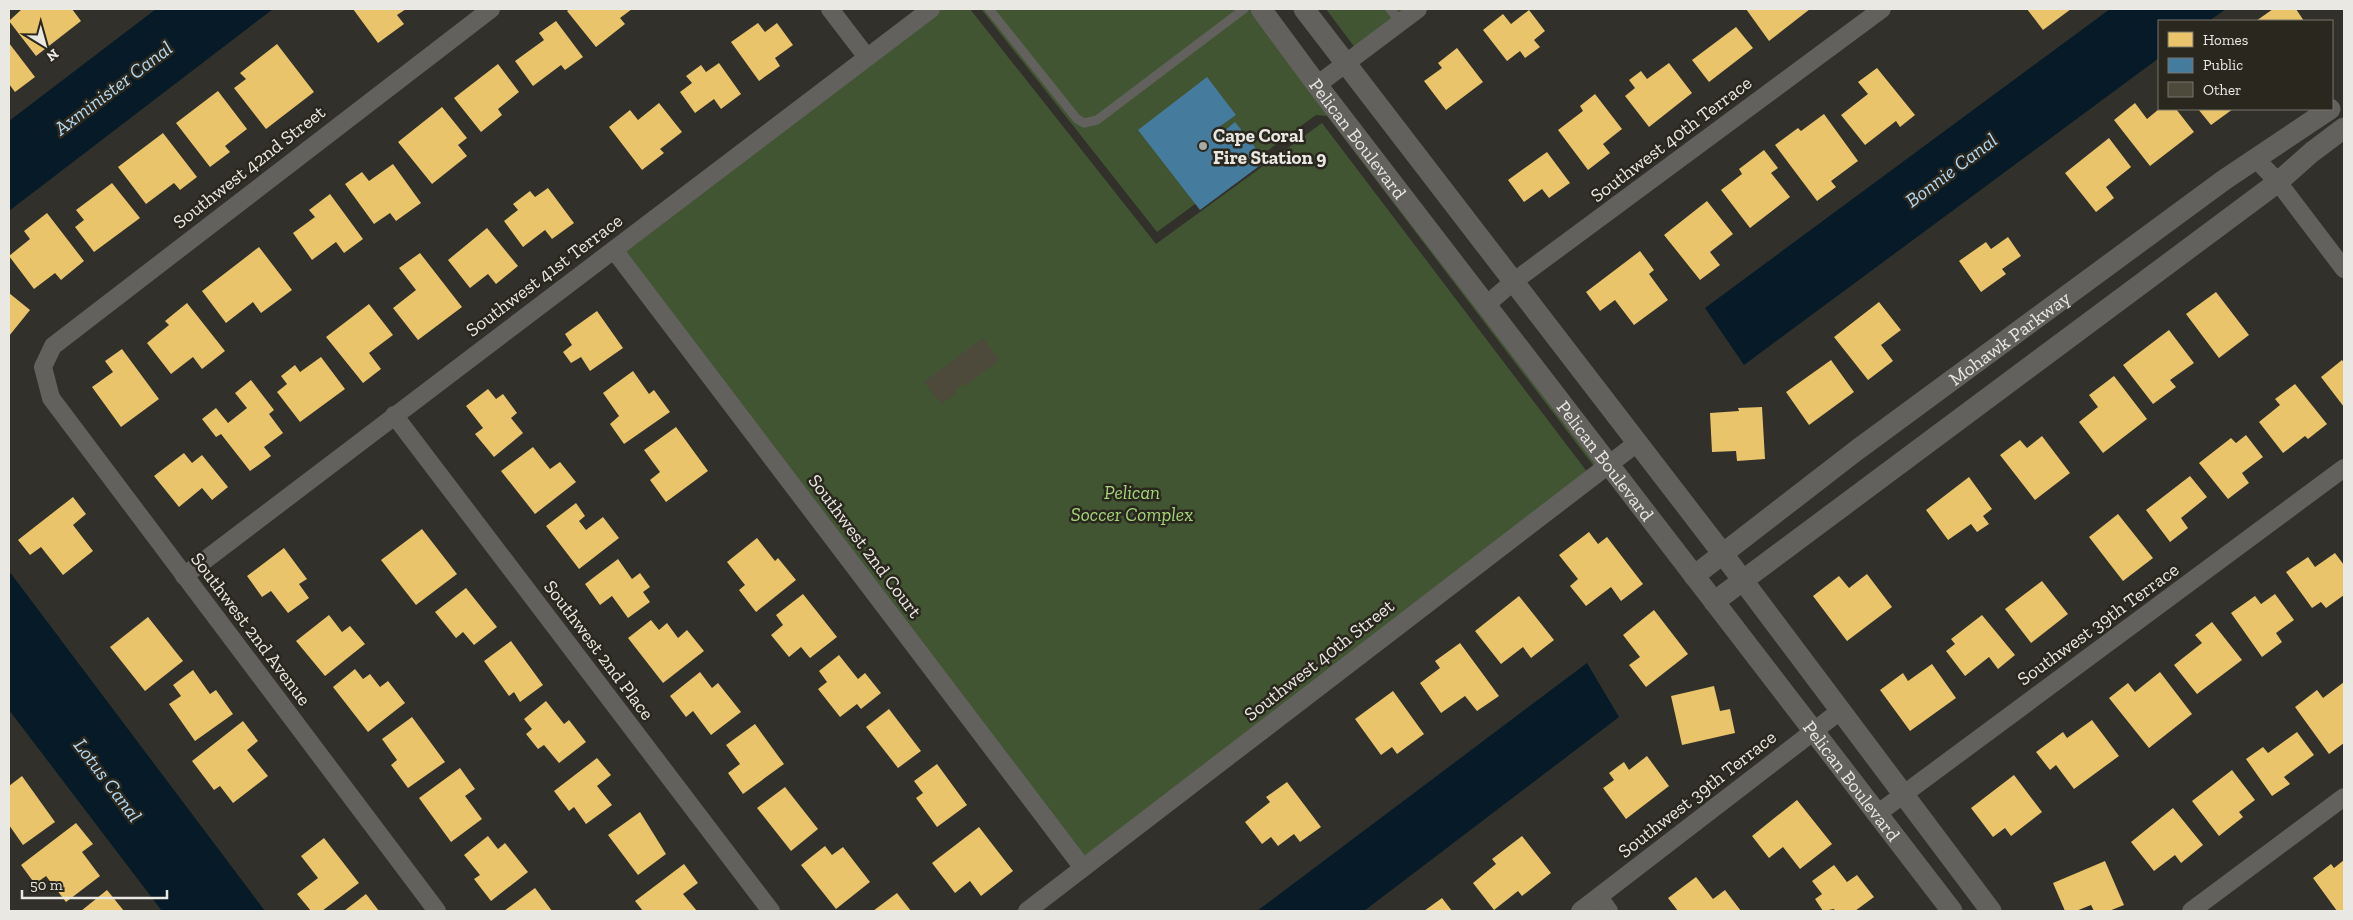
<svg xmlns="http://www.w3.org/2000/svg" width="2353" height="920" viewBox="0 0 2353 920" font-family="'Zilla Slab',serif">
<rect width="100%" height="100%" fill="#31302b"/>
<g fill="#425532">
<path d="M932,9H970L1156,244L1322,123L1591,477L1083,868L614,250Z"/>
<path d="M981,9H1249L1309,91L1598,467L1596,469L1327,116L1316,115L1157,232Z"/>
<path d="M1326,9H1418L1359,53Z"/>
</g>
<g fill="#061b27">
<path d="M156,9H273L9,211V121Z"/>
<path d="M2110,9H2226L2209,21H2159V58L1744,365L1705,308Z"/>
<path d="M9,571L265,911H162L9,710Z"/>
<path d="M1587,663L1619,717L1364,911H1257Z"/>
</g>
<g fill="#e9c46a">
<path d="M22,9H72L81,21L36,56L9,21Z"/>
<path d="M353,9H406L397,15L404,24L378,43Z"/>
<path d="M570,9H632L620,18L625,24L596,47L567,11Z"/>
<path d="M1746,9H1810L1769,41Z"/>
<path d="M2027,9H2071L2043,30Z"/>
<path d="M2273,9H2296L2304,21H2256Z"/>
<path d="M1529,10L1545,31L1534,40L1540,47L1525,58L1520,51L1507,61L1483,30L1503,14L1511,24Z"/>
<path d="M556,21L583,57L565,70L561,65L533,86L515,61L544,40L539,33Z"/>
<path d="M758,23L765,32L777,23L793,45L775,58L780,66L759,81L731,42Z"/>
<path d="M1736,27L1753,48L1709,82L1692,60Z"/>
<path d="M9,43L35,77L15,92L9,84Z"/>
<path d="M277,44L314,92L266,129L234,88L246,79L240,73Z"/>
<path d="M1457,48L1483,82L1446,110L1424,81L1442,68L1438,63Z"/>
<path d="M719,63L741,94L721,109L714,99L695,113L680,92L692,83L686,76L701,65L706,72Z"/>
<path d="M1669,63L1692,93L1649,127L1625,96L1635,88L1629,80L1641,71L1647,79Z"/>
<path d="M498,64L519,92L498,109L502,115L481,132L454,98Z"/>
<path d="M1877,68L1915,115L1900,127L1896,121L1865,145L1841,115L1868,94L1858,82Z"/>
<path d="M218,91L247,129L225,146L230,152L210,167L176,123Z"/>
<path d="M1595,94L1622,129L1603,144L1610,153L1588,170L1558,130L1583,111L1580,106Z"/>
<path d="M659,103L682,132L660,149L664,153L642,170L609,127L630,110L638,120Z"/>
<path d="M2135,103L2147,119L2159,109H2176L2194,132L2150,166L2114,120Z"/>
<path d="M442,107L467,138L458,145L467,156L432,184L398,142Z"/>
<path d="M2198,109H2233L2211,125Z"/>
<path d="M1824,114L1858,161L1831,181L1836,187L1817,201L1775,145L1798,128L1801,131Z"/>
<path d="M163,133L197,177L180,190L174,183L146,204L118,167Z"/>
<path d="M2109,138L2131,167L2106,187L2114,198L2096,212L2065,173Z"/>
<path d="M1764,150L1778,168L1771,173L1790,197L1750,228L1721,190L1742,174L1739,169Z"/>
<path d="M1547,152L1570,183L1549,198L1542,189L1524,202L1508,180Z"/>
<path d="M393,164L421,203L396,221L390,213L374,224L345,184L362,172L369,181Z"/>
<path d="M112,183L140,218L94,252L75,227L84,220L76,210Z"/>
<path d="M548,188L574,223L552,239L545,230L523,247L504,221L518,210L513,204L530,191L535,197Z"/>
<path d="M330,194L363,239L344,253L336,242L312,260L293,233L315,217L309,210Z"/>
<path d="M1707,201L1733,234L1710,252L1720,265L1700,280L1664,235Z"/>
<path d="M47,213L84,261L61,280L55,273L34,289L9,256L30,239L24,231Z"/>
<path d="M487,228L518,266L496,284L488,274L470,288L448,260Z"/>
<path d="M2008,237L2021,256L2002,269L2006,274L1981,292L1959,261L1986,242L1991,249Z"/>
<path d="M259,247L292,290L261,313L253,302L226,323L202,291Z"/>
<path d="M1640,251L1654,270L1649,274L1668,300L1634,325L1615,300L1600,311L1586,292Z"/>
<path d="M420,253L462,307L418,340L393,308L416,290L399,268Z"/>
<path d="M2216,292L2249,335L2219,358L2186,314Z"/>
<path d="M9,293L30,310L9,336Z"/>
<path d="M1879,302L1901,330L1881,345L1893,361L1868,380L1834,337Z"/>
<path d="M187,303L225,351L202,369L193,357L171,374L147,343L169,325L165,321Z"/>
<path d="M369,304L393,335L369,353L381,369L363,383L326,337Z"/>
<path d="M597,311L623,348L590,371L581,357L571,363L563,352L572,345L565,334Z"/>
<path d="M2169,330L2194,363L2170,380L2176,387L2153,404L2123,365Z"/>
<path d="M122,349L159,399L121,427L92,387L113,372L105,361Z"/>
<path d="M321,357L345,389L300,422L277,392L287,384L281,376L295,365L300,372Z"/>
<path d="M1831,360L1854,392L1809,425L1786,392Z"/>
<path d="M2342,360L2344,363V407L2321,377Z"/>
<path d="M633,371L649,394L654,390L670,412L624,444L610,424L619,416L603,393Z"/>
<path d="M2114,376L2147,419L2103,453L2079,422L2098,407L2089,395Z"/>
<path d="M251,380L274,410L269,414L283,433L264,447L271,456L250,471L221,434L216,437L202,419L216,408L228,423L247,408L235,393Z"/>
<path d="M2295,384L2327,424L2308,439L2305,436L2283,453L2259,422L2280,405L2275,399Z"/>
<path d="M488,389L496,399L503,394L517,413L511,418L523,433L494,457L475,434L483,428L466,406Z"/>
<path d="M1762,407L1765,459L1737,461L1736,451L1712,452L1710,413L1739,411L1738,408Z"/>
<path d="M676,427L708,471L666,502L650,480L660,472L644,450Z"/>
<path d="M2246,435L2263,457L2242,473L2249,483L2228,499L2199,463L2231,438L2236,443Z"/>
<path d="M2042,436L2070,473L2035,500L2000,455L2020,440L2027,448Z"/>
<path d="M533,447L550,469L560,462L576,482L535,514L501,471Z"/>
<path d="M184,453L192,463L202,455L228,487L212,500L202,488L179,507L154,476Z"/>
<path d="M2190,476L2207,497L2181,518L2188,528L2170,542L2146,510Z"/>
<path d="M1969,477L1992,509L1983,516L1989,524L1977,532L1971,524L1948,540L1926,510Z"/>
<path d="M73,497L86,514L73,525L93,551L63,575L41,547L30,555L18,540Z"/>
<path d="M576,503L585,516L579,521L586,530L603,517L619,538L579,569L546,526Z"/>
<path d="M2118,514L2153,558L2123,581L2089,537Z"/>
<path d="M422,529L457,574L416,605L381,560Z"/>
<path d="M1589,532L1598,544L1607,537L1643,584L1621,601L1611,587L1586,606L1570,586L1578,579L1559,555Z"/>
<path d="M757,538L775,561L778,558L796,580L756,612L739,590L745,585L727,562Z"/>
<path d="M284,548L307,579L299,584L309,598L288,613L271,591L262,597L247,576Z"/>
<path d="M2335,553L2344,565V595L2326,608L2321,602L2312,608L2286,572L2308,557L2315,567Z"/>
<path d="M618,559L632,579L640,573L650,587L643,592L650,602L628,618L612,596L600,605L585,584Z"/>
<path d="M1867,574L1892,607L1847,641L1813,596L1839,576L1849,588Z"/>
<path d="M2042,581L2068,614L2031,643L2005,609Z"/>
<path d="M466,588L497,627L474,645L463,632L456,638L435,612Z"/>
<path d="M803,594L837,637L810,658L801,647L789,657L771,635L783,625L776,615Z"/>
<path d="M2275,594L2294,620L2276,633L2282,642L2262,657L2231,613L2255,596L2261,604Z"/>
<path d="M1519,596L1554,640L1531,658L1523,647L1501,664L1475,631Z"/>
<path d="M1654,610L1688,654L1646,687L1629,665L1640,657L1623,635Z"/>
<path d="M329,615L342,632L350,626L365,644L325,676L296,641Z"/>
<path d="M1982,615L2015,655L1998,669L1989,657L1965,676L1946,651L1955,644L1951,639Z"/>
<path d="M148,617L183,661L145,691L110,647Z"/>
<path d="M651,620L659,630L667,623L678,638L687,630L704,651L663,683L628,638Z"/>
<path d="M2212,622L2242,660L2197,694L2174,665L2202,643L2195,635Z"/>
<path d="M511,641L543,685L520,702L514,692L509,696L484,661Z"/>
<path d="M1460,643L1499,696L1477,711L1465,696L1441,713L1420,683L1440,668L1435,661Z"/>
<path d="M839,655L858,679L865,673L881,693L861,709L857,704L840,717L818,689L827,682L819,671Z"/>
<path d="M1932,664L1956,698L1910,731L1880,690L1903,673L1908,681Z"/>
<path d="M355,669L363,679L370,674L380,687L388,681L405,703L368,732L333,687Z"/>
<path d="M193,670L210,694L216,690L233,714L195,741L169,704L181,696L173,685Z"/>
<path d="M700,672L712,688L718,683L741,712L711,735L693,711L686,717L670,696Z"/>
<path d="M2160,672L2192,714L2149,748L2109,698L2128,683L2135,692Z"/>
<path d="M2344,682V743L2329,754L2295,707L2317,690L2323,698Z"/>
<path d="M1714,686L1720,711L1730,709L1735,733L1682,745L1671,696Z"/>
<path d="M1393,691L1424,734L1397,754L1392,747L1381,755L1355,719Z"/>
<path d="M546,701L564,724L569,720L586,742L559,763L544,745L538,749L526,734L532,729L524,719Z"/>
<path d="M889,709L921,751L898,768L866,727Z"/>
<path d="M412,717L445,762L408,788L391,765L397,760L382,739Z"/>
<path d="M2092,720L2119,756L2074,789L2056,765L2050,770L2036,752L2063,732L2067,738Z"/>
<path d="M243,721L258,741L247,750L268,776L233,803L220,786L214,790L192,761Z"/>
<path d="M755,724L784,764L743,794L728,773L740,764L726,745Z"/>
<path d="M2297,732L2314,755L2284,777L2290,784L2272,796L2246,759L2263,747L2268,753Z"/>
<path d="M1647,756L1669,786L1626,819L1603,788L1614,780L1609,773L1624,762L1629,770Z"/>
<path d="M597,758L611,775L597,786L612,805L586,824L574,807L569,811L554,791Z"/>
<path d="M937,764L967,805L937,827L916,798L923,793L914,781Z"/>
<path d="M460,768L475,789L465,796L482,819L451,842L419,798Z"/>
<path d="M2232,770L2255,800L2239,812L2243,817L2219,836L2192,801Z"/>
<path d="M2014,775L2042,812L2011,836L2005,828L1993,837L1971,808Z"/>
<path d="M22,776L55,822L23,845L9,825V786Z"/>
<path d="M1287,782L1321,827L1300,842L1294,834L1278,846L1271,837L1262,844L1245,822L1270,802L1266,797Z"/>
<path d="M785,787L818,829L791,851L757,808Z"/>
<path d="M1797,800L1832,844L1800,869L1783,847L1769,858L1752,836Z"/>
<path d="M2173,808L2203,845L2181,863L2175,855L2154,871L2131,842Z"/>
<path d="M640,812L666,854L638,875L608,835Z"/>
<path d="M76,823L93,844L82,852L100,876L66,902L46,876L35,884L21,865Z"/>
<path d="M979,827L1013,871L981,896L970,881L955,893L932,863Z"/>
<path d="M488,836L498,849L505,843L528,872L491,901L474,879L480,875L464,855Z"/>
<path d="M1522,836L1551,873L1522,896L1518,891L1494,910L1473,883L1496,864L1492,859Z"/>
<path d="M324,838L359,883L322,911H311L297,894L318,878L301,856Z"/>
<path d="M825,846L832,855L843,847L870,882L836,909L801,865Z"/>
<path d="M2344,860V911H2337L2313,878L2331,864L2334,868Z"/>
<path d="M2105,861L2124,905L2109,911H2094L2091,905L2076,911H2065L2053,883Z"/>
<path d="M684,864L698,883L683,894L697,911H643L635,901Z"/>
<path d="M1834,865L1847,882L1857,875L1874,897L1855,911H1835L1834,909L1823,911L1815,899L1822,894L1812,881Z"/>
<path d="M1696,877L1713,899L1725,890L1741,911H1678L1668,898Z"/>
<path d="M535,888L552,911H504Z"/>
<path d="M107,890L124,911H81Z"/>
<path d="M897,893L911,911H873Z"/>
<path d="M366,894L379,911H344Z"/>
<path d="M1442,898L1452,911H1424Z"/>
</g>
<path fill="#457b9d" d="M1207,77L1236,115L1219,127L1223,132L1235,122L1266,161L1200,210L1138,130Z"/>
<path fill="#4d493b" d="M983,338L999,360L965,386L963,384L955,390L956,393L941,404L924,382Z"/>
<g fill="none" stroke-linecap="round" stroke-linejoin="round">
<g stroke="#62615e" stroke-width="9">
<path d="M989,9L1077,119L1084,123L1097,120L1244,9"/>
<path d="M1390,9L1400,22"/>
</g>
<g stroke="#62615e" stroke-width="18">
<path d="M830,9L866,56"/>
<path d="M1317,85L1418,9"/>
<path d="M2255,158L2278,182L2344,269"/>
<path d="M614,250L1083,868"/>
<path d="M1486,305L1513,282L1882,9"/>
<path d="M394,415L771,911"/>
<path d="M184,576L931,9"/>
<path d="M1877,814L2344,468"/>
<path d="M1599,897L1609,911"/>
<path d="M437,911L51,398L43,367L53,346L491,9"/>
<path d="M1027,911L1637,443"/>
<path d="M1580,911L1840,711"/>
<path d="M2191,911L2344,797"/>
</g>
<g stroke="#62615e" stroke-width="21">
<path id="s1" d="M1261,9L1317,85L1952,911"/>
<path d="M1304,9L1723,554L1991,911"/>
<path id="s2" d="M1694,576L1857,450L2224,180L2330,109"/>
<path d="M1714,602L2278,182L2312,152L2344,128"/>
</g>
</g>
<circle fill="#a9a8a2" stroke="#2a271e" stroke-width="2" cx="1203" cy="146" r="5"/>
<g text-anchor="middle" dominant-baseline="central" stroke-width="5" stroke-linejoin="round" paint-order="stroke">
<g font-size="19" font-weight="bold" fill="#eae8e2" stroke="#2a271e" text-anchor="start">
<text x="1213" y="135">Cape Coral<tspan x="1213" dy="22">Fire Station 9</tspan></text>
</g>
<g font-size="19" fill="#eae8e2" stroke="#2a271e">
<text stroke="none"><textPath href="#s1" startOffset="162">Pelican Boulevard</textPath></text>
<text transform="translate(1671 139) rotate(-37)">Southwest 40th Terrace</text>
<text transform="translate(249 167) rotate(-38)">Southwest 42nd Street</text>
<text transform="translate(544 275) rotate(-37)">Southwest 41st Terrace</text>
<text stroke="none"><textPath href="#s2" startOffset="395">Mohawk Parkway</textPath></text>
<text stroke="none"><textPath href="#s1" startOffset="568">Pelican Boulevard</textPath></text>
<text transform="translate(865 546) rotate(53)">Southwest 2nd Court</text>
<text transform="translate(2098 624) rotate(-36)">Southwest 39th Terrace</text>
<text transform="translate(251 629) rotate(53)">Southwest 2nd Avenue</text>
<text transform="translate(599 650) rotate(53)">Southwest 2nd Place</text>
<text transform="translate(1319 660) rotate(-38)">Southwest 40th Street</text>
<text stroke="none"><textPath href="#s1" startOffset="972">Pelican Boulevard</textPath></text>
<text transform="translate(1697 794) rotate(-38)">Southwest 39th Terrace</text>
</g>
<g font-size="19" font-style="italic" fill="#a5d77a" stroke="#2a271e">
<text x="1132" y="492">Pelican<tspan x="1132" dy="22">Soccer Complex</tspan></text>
</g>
<g font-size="20" font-style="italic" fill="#b4d9f2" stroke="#2a271e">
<text transform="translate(113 88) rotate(-37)">Axminister Canal</text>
<text transform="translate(1951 170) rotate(-37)">Bonnie Canal</text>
<text transform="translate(108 780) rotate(53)">Lotus Canal</text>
</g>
</g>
<rect width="2353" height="920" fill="none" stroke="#eae8e2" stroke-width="20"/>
<rect x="2158" y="20" width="175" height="90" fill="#2a271e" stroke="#77746c"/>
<rect x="2168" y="32" width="25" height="15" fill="#e9c46a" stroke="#77746c"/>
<text x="2203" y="45" font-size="15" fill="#eae8e2">Homes</text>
<rect x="2168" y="58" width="25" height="15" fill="#457b9d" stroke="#77746c"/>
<text x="2203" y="70" font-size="15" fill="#eae8e2">Public</text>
<rect x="2168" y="82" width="25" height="15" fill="#4d493b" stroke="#77746c"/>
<text x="2203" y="95" font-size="15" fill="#eae8e2">Other</text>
<g transform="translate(45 45) rotate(143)" stroke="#2a271e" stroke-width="4" paint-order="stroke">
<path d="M0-4L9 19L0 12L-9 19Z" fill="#eae8e2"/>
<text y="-8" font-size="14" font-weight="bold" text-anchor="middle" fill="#eae8e2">N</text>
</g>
<path d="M22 890v8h145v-8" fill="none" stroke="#eae8e2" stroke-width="2.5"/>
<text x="30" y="890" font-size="15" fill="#eae8e2" stroke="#2a271e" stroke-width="4" paint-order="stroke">50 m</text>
</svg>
